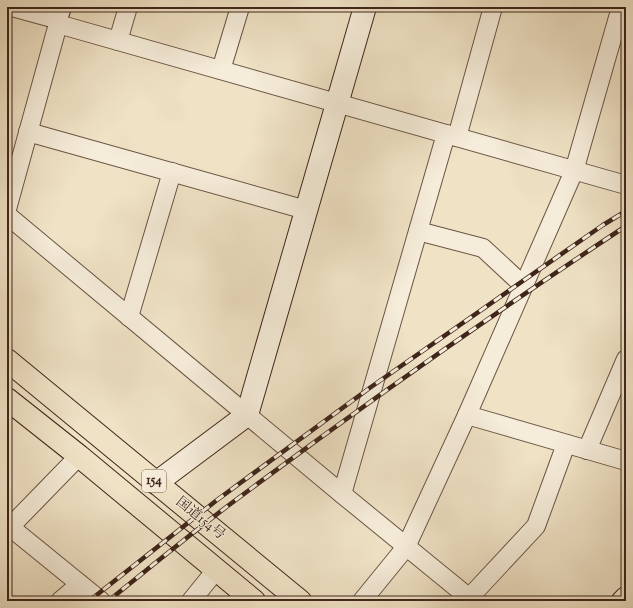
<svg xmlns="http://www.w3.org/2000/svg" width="633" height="608" viewBox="0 0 633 608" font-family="'Sorts Mill Goudy','Noto Serif JP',serif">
<rect width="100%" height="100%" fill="#efe2c5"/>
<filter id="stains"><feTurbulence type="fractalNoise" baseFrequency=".005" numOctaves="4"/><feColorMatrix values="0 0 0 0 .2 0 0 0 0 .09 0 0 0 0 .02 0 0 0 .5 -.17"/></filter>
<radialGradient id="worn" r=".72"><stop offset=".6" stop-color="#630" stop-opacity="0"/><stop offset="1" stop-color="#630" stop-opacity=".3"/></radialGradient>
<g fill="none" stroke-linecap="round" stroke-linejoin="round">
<g stroke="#6b5445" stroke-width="20">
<g id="street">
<path d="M58,24L626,185"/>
<path d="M118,41L128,7"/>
<path d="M221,70L240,7"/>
<path d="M28,132L306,210"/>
<path d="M457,137L493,7"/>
<path d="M7,209L58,24L56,19L12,7"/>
<path d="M7,215L342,494L473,601"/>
<path d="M418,231L483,248L524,286"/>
<path d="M129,317L172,172"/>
<path d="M467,415L626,461"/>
<path d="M587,450L626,359"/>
<path d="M342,494L446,134"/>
<path d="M10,527L101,601"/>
<path d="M7,530L79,456"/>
<path d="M469,598L536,526L566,444"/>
<path d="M60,601L80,584"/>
<path d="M191,601L216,570"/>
<path d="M362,601L406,547L467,415L574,171L621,7"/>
</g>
</g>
<g stroke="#3f251a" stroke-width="24">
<g id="secondary">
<path d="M56,19L60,7"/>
<path d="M156,483L247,415L365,7"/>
<path d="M623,601L626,598"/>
</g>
</g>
<g stroke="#3f251a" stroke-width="24">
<g id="highway">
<path d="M7,360L300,601"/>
<path d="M7,399L79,456L254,601"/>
</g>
</g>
<use href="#street" stroke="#f5ecd9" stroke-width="18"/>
<use href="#secondary" stroke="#f5ecd9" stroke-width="22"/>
<use href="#highway" stroke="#efe2c5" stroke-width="22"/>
<g stroke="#3f251a" stroke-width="4.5">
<g id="rail">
<path d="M89,601L217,500L371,387L603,225L626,211"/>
<path d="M108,601C148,569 188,536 229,505C359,408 491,315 626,226"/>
</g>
</g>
<use href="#rail" stroke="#f5ecd9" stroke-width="3" stroke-dasharray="9" stroke-linecap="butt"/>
</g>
<g text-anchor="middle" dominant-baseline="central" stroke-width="3" stroke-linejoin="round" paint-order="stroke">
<rect fill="#f5ecd9" stroke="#766153" stroke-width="1" x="142" y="470" width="24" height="22" rx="3"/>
<g font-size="13" font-weight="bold" fill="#3f251a">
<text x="154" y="481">154</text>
</g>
<g font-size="14" fill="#3f251a" stroke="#f5ecd9">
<text transform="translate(200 519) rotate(39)">国道154号</text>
</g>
</g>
<rect width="633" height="608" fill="none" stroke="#efe2c5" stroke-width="24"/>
<rect x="8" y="8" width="617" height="592" fill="none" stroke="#3f251a" stroke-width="2"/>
<rect x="12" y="12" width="609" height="584" fill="none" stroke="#3f251a"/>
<rect width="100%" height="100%" filter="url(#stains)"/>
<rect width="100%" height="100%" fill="url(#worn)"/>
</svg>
